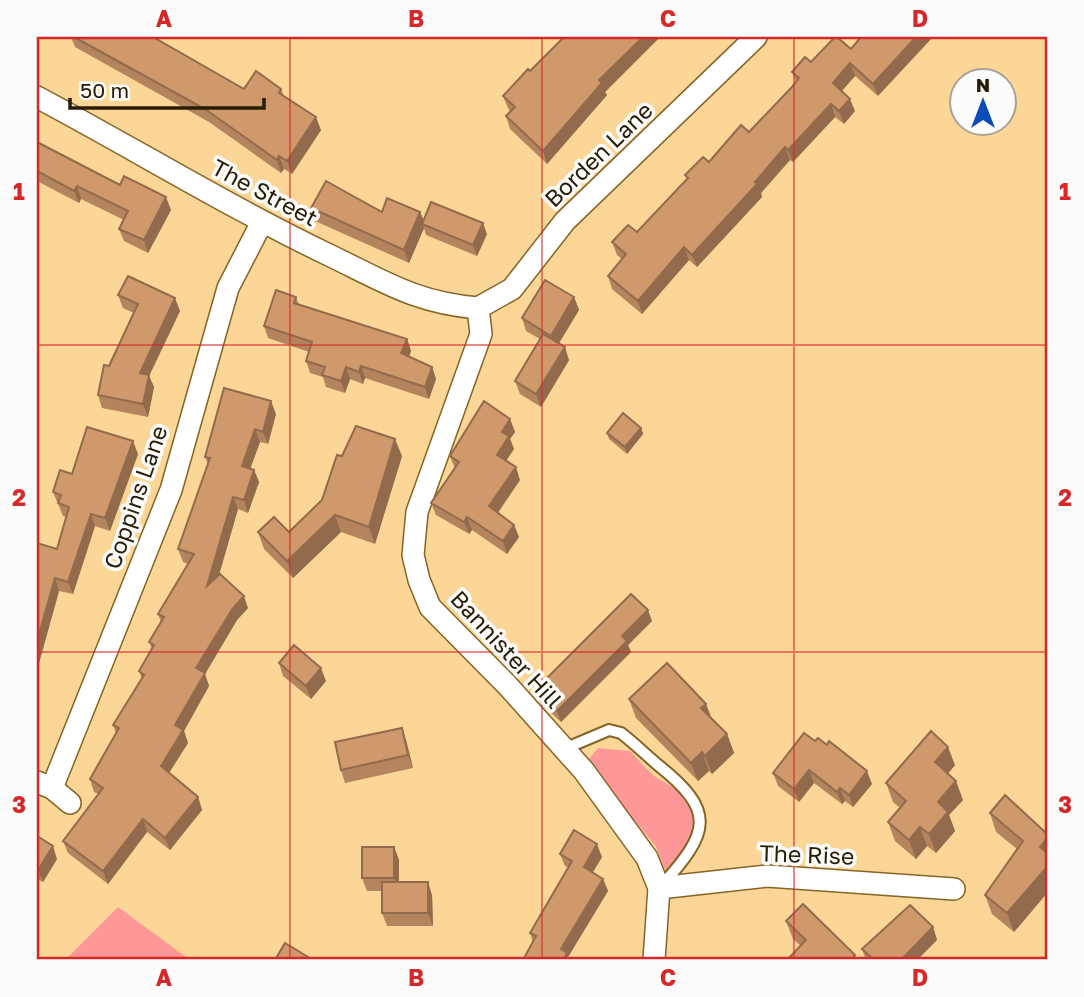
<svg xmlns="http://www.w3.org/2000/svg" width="1084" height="997" viewBox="0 0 1084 997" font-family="'Golos Text',sans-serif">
<rect width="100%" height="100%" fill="#fbd697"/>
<g fill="#fe9797">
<path d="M598,748L630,751C638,759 645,768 653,775C660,781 670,784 677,790C712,819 691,848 667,874L655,845L585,764Z"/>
<path d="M118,907L190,960H65Z"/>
</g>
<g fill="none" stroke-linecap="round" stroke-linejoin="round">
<g stroke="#856425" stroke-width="14">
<path id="service" d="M564,749L609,730L621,733C634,743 645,754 658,765C716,811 710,832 662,885"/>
</g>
<g stroke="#856425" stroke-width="24">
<g id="minor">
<path d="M37,97C135,149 229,207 329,255C383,281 416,303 478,308"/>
<path d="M478,308L481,334L417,512L413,555L419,580L430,607L508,686L584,771L647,858L659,888L654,960"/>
<path d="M478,308L512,289L565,221L756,37"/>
<path d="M37,782L52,788L70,803"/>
<path d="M52,788L171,490L228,288L262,222"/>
<path d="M659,888L767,876L954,889"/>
</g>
</g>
<use href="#service" stroke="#fff" stroke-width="10"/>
<use href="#minor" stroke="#fff" stroke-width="21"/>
</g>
<g fill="#b3845d">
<path d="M71,37H153L244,89H281L284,96L321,130L292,174L284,169L281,173L209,122L75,47Z"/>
<path d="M861,37L878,96L855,76L842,91L855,111L844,124L835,117L793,162L790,160L761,193L762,197L697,267L689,260L642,314L612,289L608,276L622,259L617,255L612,242L637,232L687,179L685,175L709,162L749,132L796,82L792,72L811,62L851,49Z"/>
<path d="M659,38L605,92L607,95L547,164L510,129L506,116L510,111L508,108L503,96L530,71Z"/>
<path d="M37,142L120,185L171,210L148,253L124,241L119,229L124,220L81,199L79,203L37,181Z"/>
<path d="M311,208L382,212H420L424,221L487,234L477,256L426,235L424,228L409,263L315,221Z"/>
<path d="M118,295L180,311L149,376L154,387L148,417L102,408L98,395L109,366L134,313L123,308Z"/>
<path d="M296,297L299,305L407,339L411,351L409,357L432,367L436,379L429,399L365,378L363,384L350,379L345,393L326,387L323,377L310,373L306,361L309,352L268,338L264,326Z"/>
<path d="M574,297L579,310L559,343L569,360L541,407L520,394L515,381L540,339L526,331L522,318Z"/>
<path d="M276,414L268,444L260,442L250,468L254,470L259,482L248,513L238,509L219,575L248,608L237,620L205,674L209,686L184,731L188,743L169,773L198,797L202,810L170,850L147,832L108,884L68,853L63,841L98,794L94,792L90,779L116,733L113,725L142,679L139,671L152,649L149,642L161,622L158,614L188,564L183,562L178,549L208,464L205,457Z"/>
<path d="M510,419L515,432L510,439L514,449L506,461L520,480L498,513L514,525L519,537L507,554L472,530L469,534L436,515L431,503L455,469L450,456Z"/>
<path d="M641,428L643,434L627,454L609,439L607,433Z"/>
<path d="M138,454L110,531L95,526L73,594L59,591L37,670V543L57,549L66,517L63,516L53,492L72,474Z"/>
<path d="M342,456H402L375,544L341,532L293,578L264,549L258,532H289L322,500Z"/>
<path d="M652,621L628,645L631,652L561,722L539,701L535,690Z"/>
<path d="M279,663L326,681L311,699L283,676Z"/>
<path d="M629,699L706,704L711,718L727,734L734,753L712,774L709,771L698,781L636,718Z"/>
<path d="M804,733L872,784L853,807L845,801L842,804L814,783L799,802L778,786L773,773Z"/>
<path d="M406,740L413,768L345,783L341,770Z"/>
<path d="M955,765L948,774L963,800L949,815L955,831L936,853L927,846L916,859L895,841L888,822L900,808L893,802L886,783Z"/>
<path d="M990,813L1047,834V893L1014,932L992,914L985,895L1017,849L996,832Z"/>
<path d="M37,836L57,859L43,882L37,879Z"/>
<path d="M394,847L399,860V882L432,895L433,926H387L382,913V891H367L362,878Z"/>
<path d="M560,854L602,857L593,872L603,879L608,891L568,957L570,960H523L533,942L530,933L568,868L565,866Z"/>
<path d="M786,921L855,955L857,960H787L801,946L793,939Z"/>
<path d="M933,927L937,940L917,960H866L862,949Z"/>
</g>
<g fill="#926b4c">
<path d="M643,37H659V38L605,92L607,95L547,164L543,151L599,80Z"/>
<path d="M916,37H933L878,96L873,84Z"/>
<path d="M850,63L855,76L838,95L833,83Z"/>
<path d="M850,99L855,111L844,124L839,111Z"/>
<path d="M831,104L835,117L793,162L788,150Z"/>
<path d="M316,117L321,130L292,174L287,161Z"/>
<path d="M785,147L790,160L761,193L762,197L697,267L692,255Z"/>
<path d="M279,156L284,169L281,173L277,160Z"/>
<path d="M77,186L81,199L79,203L74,191Z"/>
<path d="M166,197L171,210L148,253L144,240Z"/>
<path d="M420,212L425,224H422L424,228L409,263L404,250Z"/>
<path d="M483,223L487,234L477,256L473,245Z"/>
<path d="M684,247L689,260L642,314L638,301Z"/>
<path d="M574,297L579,310L556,348L551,336Z"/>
<path d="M175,298L180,311L149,376L154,387L148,417L143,404L140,373Z"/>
<path d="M407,339L411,351L406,365L401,353Z"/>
<path d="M565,347L569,360L541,407L536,394Z"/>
<path d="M361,366L365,378L363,384L359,372Z"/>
<path d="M346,367L350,379L345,393L341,381Z"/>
<path d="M432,367L436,379L429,399L425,387Z"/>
<path d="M271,401L276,414L268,444L263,432Z"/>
<path d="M510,419L515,432L510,439L514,449L501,468L497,455L502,432Z"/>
<path d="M641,428L643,434L627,454L625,447Z"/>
<path d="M255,429L260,442L247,478L242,466Z"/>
<path d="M395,439L402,456L375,544L369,527Z"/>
<path d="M133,441L138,454L110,531L105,518Z"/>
<path d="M516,467L520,480L493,519L489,506Z"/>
<path d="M254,470L259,482L248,513L244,500Z"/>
<path d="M233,497L238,509L212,599L207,586Z"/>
<path d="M91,514L95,526L73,594L68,582Z"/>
<path d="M335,515L341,532L293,578L287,561Z"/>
<path d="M467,517L472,530L469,534L464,522Z"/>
<path d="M514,525L519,537L507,554L503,541Z"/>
<path d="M55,578L59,591L37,670V641Z"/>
<path d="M244,596L248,608L237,620L205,674L209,686L184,731L188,743L165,779L161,766L196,668L233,608Z"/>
<path d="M648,610L652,621L628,645L631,652L561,722L557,711L622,636Z"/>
<path d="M321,668L326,681L311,699L306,686Z"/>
<path d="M706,704L713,722L701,708Z"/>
<path d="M402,728L406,740L413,768L408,755Z"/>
<path d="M727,734L734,753L712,774L705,756Z"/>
<path d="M948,747L955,765L941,781L935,762Z"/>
<path d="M702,752L709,771L698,781L691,763Z"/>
<path d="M809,770L814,783L799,802L794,789Z"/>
<path d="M867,771L872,784L853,807L849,795Z"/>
<path d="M956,781L963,800L949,815L955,831L936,853L929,834L938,802Z"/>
<path d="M840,788L845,801L842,804L837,792Z"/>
<path d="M198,797L202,810L170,850L165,838Z"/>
<path d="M143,819L147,832L108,884L103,871Z"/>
<path d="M920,827L927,846L916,859L909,840Z"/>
<path d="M1047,838V864L1040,847Z"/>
<path d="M597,844L602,857L588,880L584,867Z"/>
<path d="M53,846L57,859L43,882L38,870Z"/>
<path d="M394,847L399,860V891L394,878Z"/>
<path d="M1047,867V893L1014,932L1007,913Z"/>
<path d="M603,879L608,891L568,957L570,960H563L561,949Z"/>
<path d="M428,882L432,895L433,926L428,913Z"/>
<path d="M933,927L937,940L917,960H901Z"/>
</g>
<g fill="#d0996c" stroke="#926b4c" stroke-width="2">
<path d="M74,37H153L244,89L256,71L281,89L279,93L316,117L287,161L279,156L277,160L205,109Z"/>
<path d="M564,37H643L599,80L602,83L543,151L506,116L515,107L503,96L528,69L530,71Z"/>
<path d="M835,37H837L851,49L861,37H916L873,84L850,63L833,83L850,99L839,111L831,104L788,150L785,147L755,182L757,184L692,255L684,247L638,301L608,276L626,254L612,242L628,225L637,232L688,178L685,175L703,157L709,162L741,125L749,132L791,88L799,78L792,72L805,57L811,62Z"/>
<path d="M37,142L120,185L124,176L166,197L144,240L119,229L128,211L77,186L74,191L37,171Z"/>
<path d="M326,181L382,212L387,198L420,212L404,250L311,208Z"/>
<path d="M431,202L483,223L473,245L422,224Z"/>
<path d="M128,276L175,298L140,373L149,375L143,404L98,395L104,365L109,366L138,304L118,295Z"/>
<path d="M545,280L574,297L551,336L522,318Z"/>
<path d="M276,290L296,297L294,303L407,339L401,353L432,367L425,387L361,366L359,372L346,367L341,381L322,375L325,367L306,361L312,342L264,326Z"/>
<path d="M543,334L565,347L536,394L515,381Z"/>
<path d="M224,388L271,401L263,432L255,429L242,466L254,470L244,500L233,497L207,586L220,574L244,596L233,608L196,668L205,673L175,725L183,730L161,766L198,797L165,838L143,819L103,871L63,841L103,788L90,779L119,728L113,725L144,675L139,671L154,645L149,642L164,617L158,614L194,554L178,549L210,458L205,457Z"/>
<path d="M484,401L510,419L502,432L509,436L497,455L516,467L489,506L514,525L503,541L467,517L464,522L431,503L459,462L450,456Z"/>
<path d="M623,413L641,428L625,447L607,433Z"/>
<path d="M356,426L395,439L369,527L335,515L287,561L258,532L274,517L289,532L322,500L337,455L342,456Z"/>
<path d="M87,427L133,441L105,518L91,514L68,582L55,578L37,641V543L57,549L69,507L58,503L61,495L53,492L60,470L72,474Z"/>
<path d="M631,594L648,610L622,636L627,641L557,711L535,690Z"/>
<path d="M294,645L321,668L306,686L279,663Z"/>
<path d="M667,663L706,704L701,708L727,734L705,756L702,752L691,763L629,699Z"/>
<path d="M402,728L408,755L341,770L335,742Z"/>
<path d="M931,731L948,747L935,762L956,781L938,802L948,812L929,834L920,827L909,840L888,822L906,801L886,783Z"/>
<path d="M804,733L815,741L818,738L827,745L829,741L867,771L849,795L840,788L837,792L809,770L794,789L773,773Z"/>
<path d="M1005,795L1047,834V838L1040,847L1047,853V867L1007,913L985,895L1023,841L990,813Z"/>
<path d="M574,830L597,844L584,867L603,879L561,949L567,953L563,960H523L536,936L530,933L572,861L560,854Z"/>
<path d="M37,836L53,846L38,870L37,869Z"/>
<rect x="362" y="847" width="32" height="31"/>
<rect x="382" y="882" width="46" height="31"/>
<path d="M803,904L855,955L850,960H787L806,940L786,921Z"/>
<path d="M910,905L933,927L901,960H874L862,949Z"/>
<path d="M285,943L313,960H275Z"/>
</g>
<path fill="none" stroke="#d62828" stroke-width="2" stroke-opacity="0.55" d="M290,37V960M542,37V960M794,37V960M37,345H1047M37,652H1047"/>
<g text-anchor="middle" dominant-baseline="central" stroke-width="7" stroke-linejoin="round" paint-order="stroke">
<g font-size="23" fill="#291c03" stroke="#fcfcfc">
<text transform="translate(598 154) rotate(-44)">Borden Lane</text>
<text transform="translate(265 192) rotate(28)">The Street</text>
<text transform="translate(135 497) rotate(-71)">Coppins Lane</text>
<text transform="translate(507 649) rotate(47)">Bannister Hill</text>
<text transform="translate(807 854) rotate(2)">The Rise</text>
</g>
</g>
<rect width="1084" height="997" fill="none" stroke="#fcfcfc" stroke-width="77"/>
<g transform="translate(983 102)"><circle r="33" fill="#fcfcfc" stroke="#a8a298" stroke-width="2"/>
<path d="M0-5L12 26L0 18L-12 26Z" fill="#0a4db8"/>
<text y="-10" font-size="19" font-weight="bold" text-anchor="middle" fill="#291c03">N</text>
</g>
<path d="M70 98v10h194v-10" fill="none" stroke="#291c03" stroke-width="3.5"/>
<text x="80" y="98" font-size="21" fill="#291c03" stroke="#fcfcfc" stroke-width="5" paint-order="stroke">50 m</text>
<rect x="38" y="38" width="1008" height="920" fill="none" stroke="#d62828" stroke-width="2.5"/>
<g font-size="23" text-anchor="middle" font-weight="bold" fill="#d62828">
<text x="164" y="27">A</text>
<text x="416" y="27">B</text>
<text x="668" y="27">C</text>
<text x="920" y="27">D</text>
<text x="19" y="200">1</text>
<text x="1065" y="200">1</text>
<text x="19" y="506">2</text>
<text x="1065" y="506">2</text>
<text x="19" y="813">3</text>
<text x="1065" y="813">3</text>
<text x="164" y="986">A</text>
<text x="416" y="986">B</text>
<text x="668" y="986">C</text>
<text x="920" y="986">D</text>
</g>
</svg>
